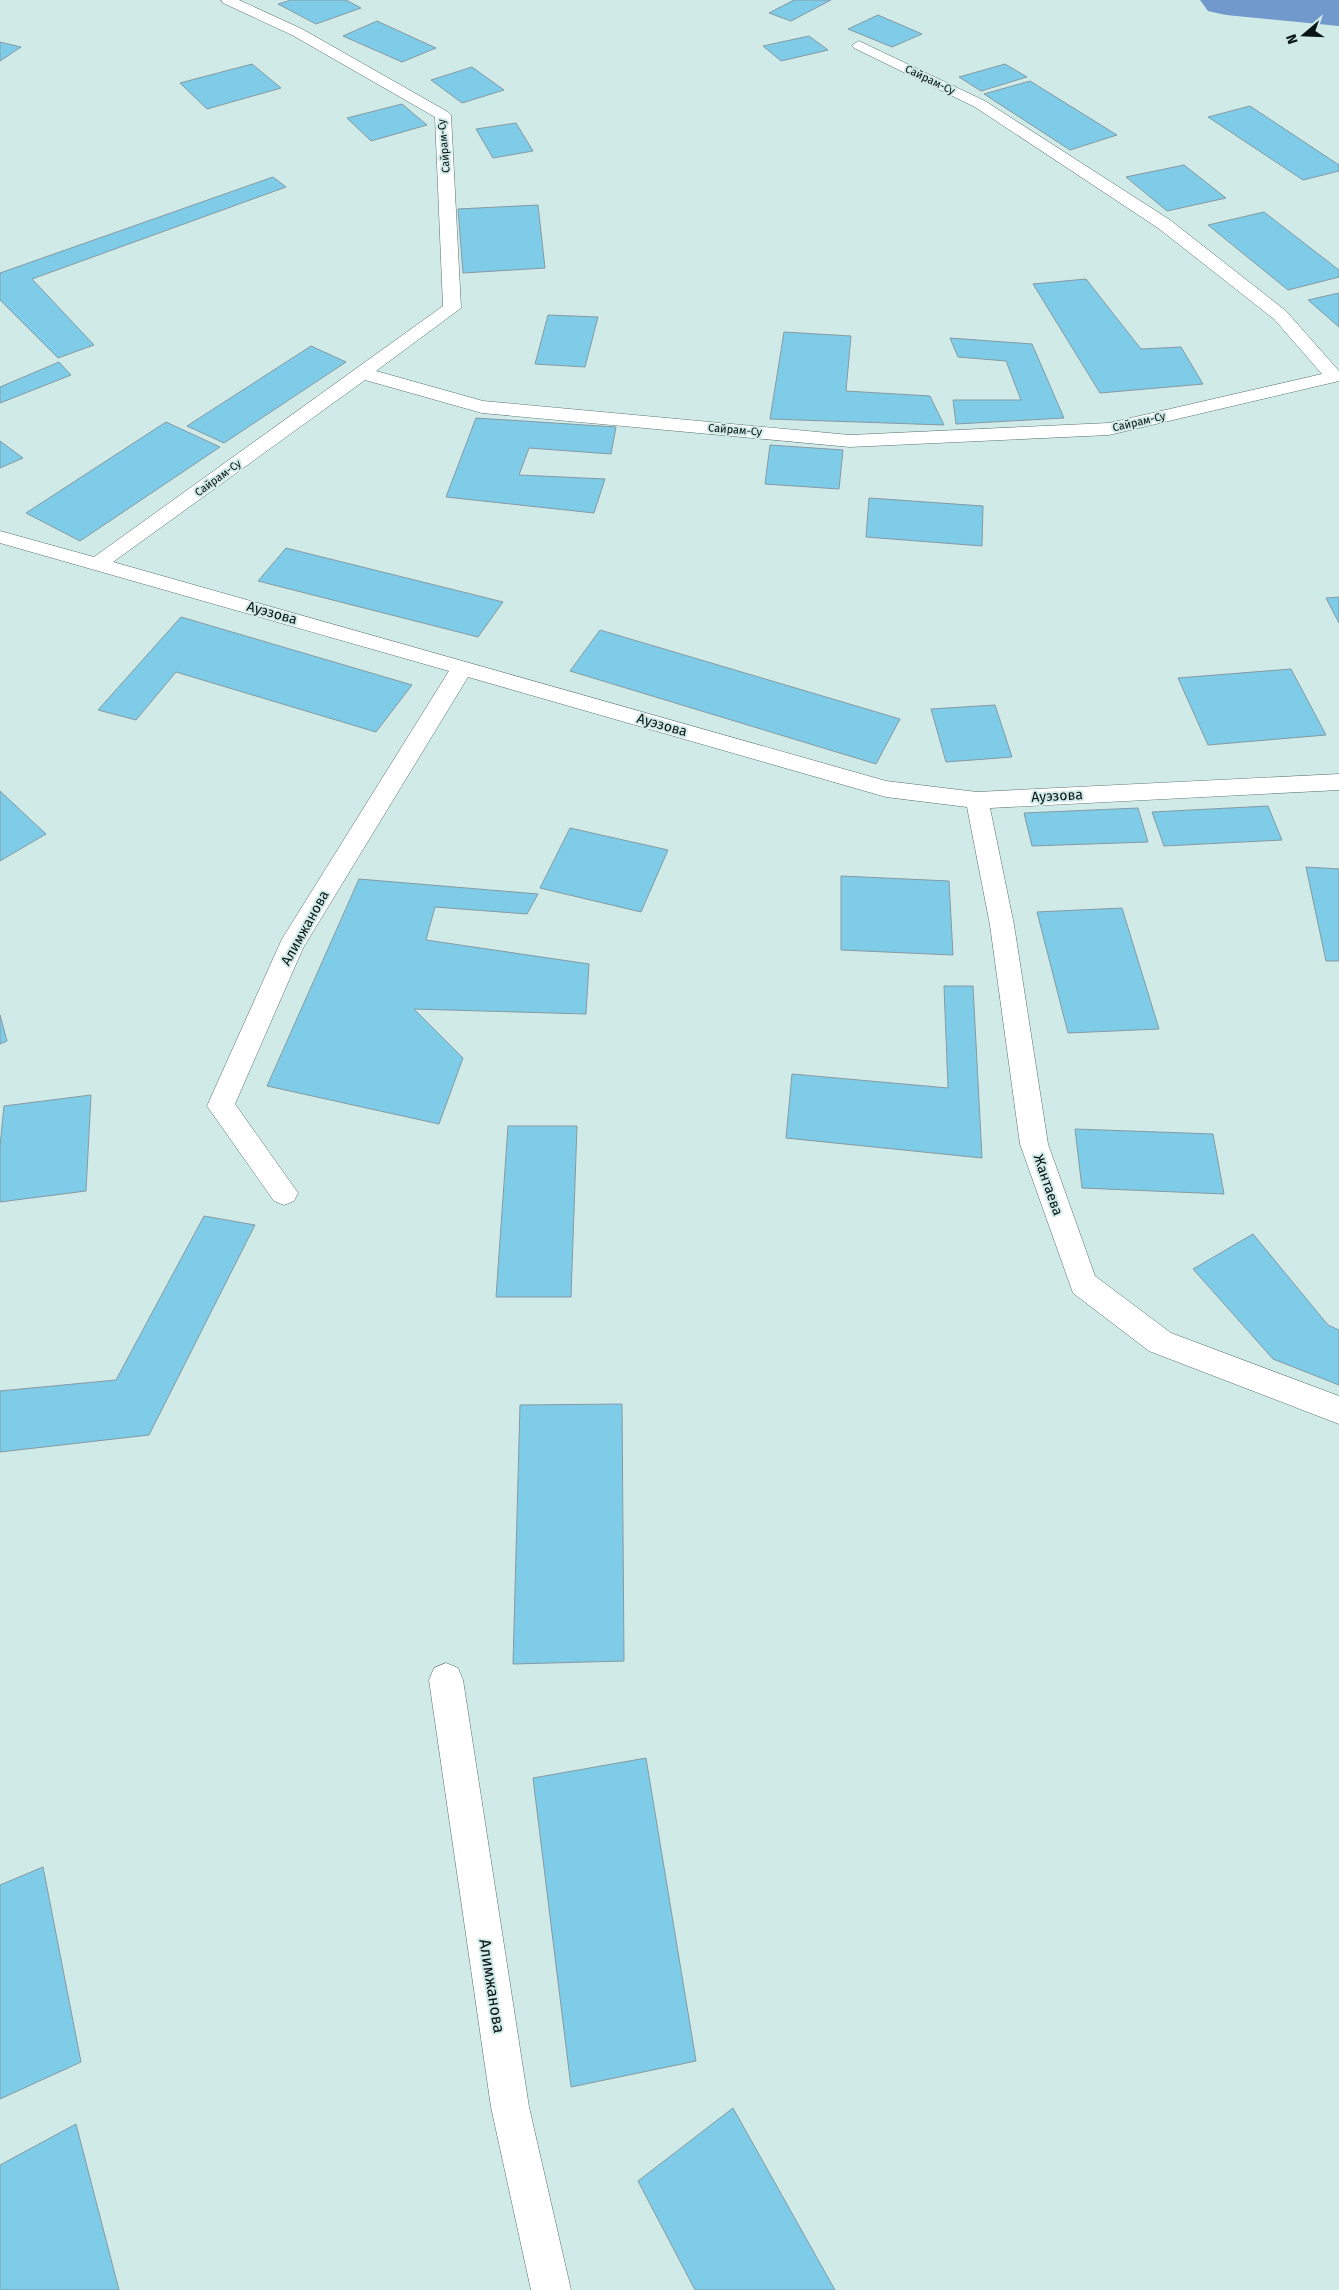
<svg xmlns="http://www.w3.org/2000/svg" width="1339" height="2290" viewBox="0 0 1339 2290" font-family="'Fira Sans',sans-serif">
<rect width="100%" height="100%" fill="#d0eae8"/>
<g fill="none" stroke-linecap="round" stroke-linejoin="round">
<path fill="#7199cb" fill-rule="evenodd" d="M1200,0H1339V26L1226,15L1208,11Z"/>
</g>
<g fill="#7fcce9" stroke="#859aa3">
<path d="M291,0H346L361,8L316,24L278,4Z"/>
<path d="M794,0H831L791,21L769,13Z"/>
<path d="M878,15L922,34L892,47L848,29Z"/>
<path d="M377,21L436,48L402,62L343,36Z"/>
<path d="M809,36L828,50L781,61L763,46Z"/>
<path d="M0,42L21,47L0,61Z"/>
<path d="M252,64L281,88L207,109L180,83Z"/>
<path d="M1005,64L1027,77L981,91L959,77Z"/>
<path d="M472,67L504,90L462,103L431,80Z"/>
<path d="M1030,81L1117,135L1070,150L984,94Z"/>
<path d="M402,104L427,125L371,141L347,118Z"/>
<path d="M1250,106L1339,165V171L1303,180L1208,117Z"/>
<path d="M516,123L533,151L493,158L476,129Z"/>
<path d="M1184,165L1226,198L1167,211L1126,177Z"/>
<path d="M273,177L286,187L32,279L94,345L58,358L0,300V273Z"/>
<path d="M538,205L545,268L463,273L458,209Z"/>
<path d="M1264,212L1339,270V277L1288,290L1208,225Z"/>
<path d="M1086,279L1141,349L1181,347L1203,384L1100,393L1033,284Z"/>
<path d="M1339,293V327L1308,300Z"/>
<path d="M548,315L598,317L585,367L535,364Z"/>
<path d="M784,332L851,336L846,391L930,396L944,425L770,419Z"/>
<path d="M950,338L1032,344L1064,418L956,424L953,400H1021L1006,361L958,357Z"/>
<path d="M311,346L346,362L224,443L187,426Z"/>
<path d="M59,362L71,375L0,403V387Z"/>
<path d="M476,418L616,427L611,454L529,448L519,475L605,479L594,513L446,497Z"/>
<path d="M166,422L220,447L80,541L26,513Z"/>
<path d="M0,441L23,458L0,468Z"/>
<path d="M770,445L843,450L839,489L765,484Z"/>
<path d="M869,498L983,506L982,546L866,537Z"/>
<path d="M286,548L503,602L478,637L258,581Z"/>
<path d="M1339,597V623L1326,598Z"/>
<path d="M181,617L412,685L376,732L176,672L136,720L98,710Z"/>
<path d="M600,630L900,719L876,764L570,671Z"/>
<path d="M1291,669L1326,735L1208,745L1178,678Z"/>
<path d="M995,705L1012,757L946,762L931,709Z"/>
<path d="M0,791L46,834L0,861Z"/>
<path d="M1268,806L1282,840L1164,846L1152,812Z"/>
<path d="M1138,808L1148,842L1032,846L1024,813Z"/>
<path d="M570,828L668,850L641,912L540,888Z"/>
<path d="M1306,867L1339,869V961H1326Z"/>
<path d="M841,876L949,881L953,955L841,950Z"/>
<path d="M359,879L538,894L527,914L435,907L426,940L589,964L586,1014L414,1009L463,1058L439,1124L267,1086Z"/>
<path d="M1122,908L1159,1029L1068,1033L1037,912Z"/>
<path d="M944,986H973L982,1158L786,1138L792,1074L948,1088Z"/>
<path d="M0,1015L7,1041L0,1044Z"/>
<path d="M91,1095L86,1191L0,1202V1146L4,1106Z"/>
<path d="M508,1126H577L571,1297H496Z"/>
<path d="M1075,1129L1213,1134L1224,1194L1082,1188Z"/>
<path d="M204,1216L255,1225L149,1435L0,1452V1391L116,1380Z"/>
<path d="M1253,1234L1328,1325L1339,1330V1385L1273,1359L1193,1269Z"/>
<path d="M622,1404L624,1661L513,1664L520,1405Z"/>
<path d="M646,1758L696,2061L571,2087L533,1778Z"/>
<path d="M43,1867L81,2062L0,2099V1885Z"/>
<path d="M733,2108L835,2290H695L638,2181Z"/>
<path d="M76,2124L119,2290H0V2165Z"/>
</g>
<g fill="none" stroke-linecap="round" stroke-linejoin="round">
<g stroke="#58706f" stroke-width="1">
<g id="street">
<path d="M221,0H239L302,29L448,112L451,115L461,308L376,371L483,401L850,435L1109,423L1322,374L1274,319L1158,228L975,107L854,48L852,45L859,41L985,101L1170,220L1286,311L1339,371V381L1109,435L850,447L482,413L365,380L113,562L886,781L977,792L1339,774V790L990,808L1014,925L1048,1144L1095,1276L1171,1333L1339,1396V1424L1149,1351L1073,1293L1020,1144L990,925L967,807L886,797L468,677L303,948L235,1104L298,1193L294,1201L284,1205L274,1201L207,1106L282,939L449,671L0,543V531L94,557L443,306L435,117L292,35L223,3Z"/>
<path d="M446,1663L458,1668L463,1680L529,2107L571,2290H531L491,2107L429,1680L434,1668Z"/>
</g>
</g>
<use href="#street" fill="#fff" fill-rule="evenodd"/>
</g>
<g text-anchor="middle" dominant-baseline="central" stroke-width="4" stroke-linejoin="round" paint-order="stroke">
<g font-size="11" fill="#0b1414" stroke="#d0eae8">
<text transform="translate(930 80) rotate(26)">Сайрам-Су</text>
<text transform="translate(444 146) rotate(-95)">Сайрам-Су</text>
<text transform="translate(1139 422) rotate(-13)">Сайрам-Су</text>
<text transform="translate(735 430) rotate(5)">Сайрам-Су</text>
<text transform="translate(218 478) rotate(-36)">Сайрам-Су</text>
</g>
<g font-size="14" fill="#0b1414" stroke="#d0eae8">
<text transform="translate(272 613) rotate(16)">Ауэзова</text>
<text transform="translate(662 725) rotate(16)">Ауэзова</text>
<text transform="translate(1057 796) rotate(-3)">Ауэзова</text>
<text transform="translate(305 928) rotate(-61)">Алимжанова</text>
<text transform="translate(1048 1185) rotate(71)">Жантаева</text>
</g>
<g font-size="16" fill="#0b1414" stroke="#d0eae8">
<text transform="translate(492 1986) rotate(81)">Алимжанова</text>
</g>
</g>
<g transform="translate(1304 35) rotate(251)" stroke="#d0eae8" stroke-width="4" paint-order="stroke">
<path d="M0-4L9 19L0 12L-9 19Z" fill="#0b1414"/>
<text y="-8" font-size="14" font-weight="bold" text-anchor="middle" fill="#0b1414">N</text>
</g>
</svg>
